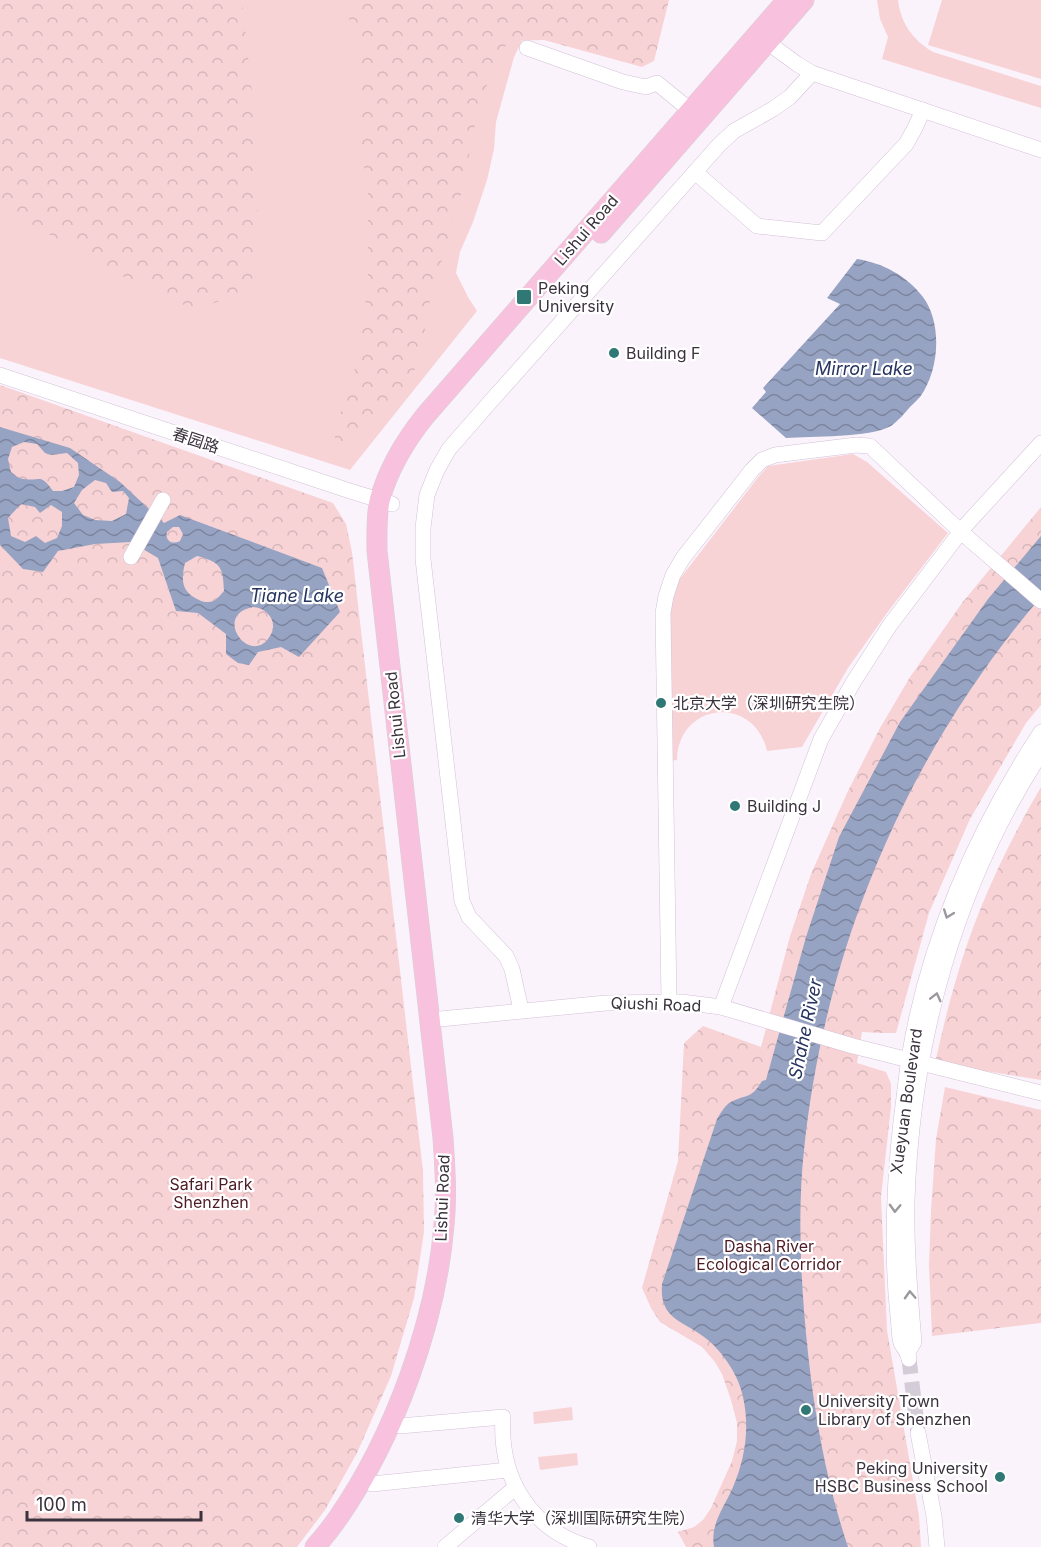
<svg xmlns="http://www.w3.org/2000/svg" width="1041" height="1547" viewBox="0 0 1041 1547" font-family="Inter,'Noto Sans SC',sans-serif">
<defs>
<pattern id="forest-crowns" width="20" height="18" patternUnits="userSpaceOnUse" patternTransform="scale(1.5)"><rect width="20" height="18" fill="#f8d3d6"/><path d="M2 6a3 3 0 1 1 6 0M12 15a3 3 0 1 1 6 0" fill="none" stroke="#d5b6b9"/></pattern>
<pattern id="water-waves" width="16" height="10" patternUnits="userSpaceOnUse" patternTransform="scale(1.5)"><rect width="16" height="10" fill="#97a3c2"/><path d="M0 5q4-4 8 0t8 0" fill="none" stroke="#7c859f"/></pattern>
</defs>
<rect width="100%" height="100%" fill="#fbf3fc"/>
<g fill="#f8d3d6">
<path d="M0,0H535L520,45L514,57L496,122L494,149L487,180L473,222L460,252L456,273L468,297L477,311L350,470L0,358Z"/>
<path d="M877,0H898C901,24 913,40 933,52L1041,86V108L882,59L888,37L880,19Z"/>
<path d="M942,0H1041V79L928,45Z"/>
<path d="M853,454L867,462L948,533L887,613L848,668L802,747L767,751C754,694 678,702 677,760L670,761L668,619L672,597L679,580L759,476L768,466Z"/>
<path d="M572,1407L573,1420L534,1424L533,1412Z"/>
<path d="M577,1453L578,1465L540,1470L538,1457Z"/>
</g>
<g fill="url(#forest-crowns)">
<path d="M0,0H242L255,120L258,216L253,251L252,289L195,310L122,276L0,206Z"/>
<path d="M341,0H669L654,61L642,67L544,40L508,41L480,100L462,191L427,311L422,358L392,406L338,444L334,435L356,365L368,286V194L358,124L362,62L356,35Z"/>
<path d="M0,385L333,503L346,524L352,552L423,1171L424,1232L414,1298L391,1376L357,1453L325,1510L297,1547H0Z"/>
<path d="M1041,507V705L1026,723L970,819L929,913L896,1033H882L862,1032L857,1063L886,1072L891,1084V1107L881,1197L887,1330L919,1516L921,1547H686L678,1532L694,1527L703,1520L711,1508L732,1461L737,1441V1423L731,1400L722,1374L715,1362L702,1347L660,1322L651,1308L642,1288L678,1161L684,1043L703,1026L761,1047L790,936L811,874L847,793L880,728L910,677L962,603Z"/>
<path d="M1041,787V1080L935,1063C941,1037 947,1010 955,983C974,915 1005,848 1041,787Z"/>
<path d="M945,1087L1041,1110V1323L932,1336L929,1265L931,1210L936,1139Z"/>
</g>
<g fill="url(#water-waves)" fill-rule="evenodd">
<path d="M857,259C883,263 907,276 923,297C943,324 939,371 920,397C917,400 914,403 910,407C905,413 898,421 891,426C869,438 812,436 786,438L752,408L766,392L763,388L840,304L827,298Z"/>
<path d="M0,427L70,448L120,482L164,523L180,515L322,568L340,612L299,657L281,647L258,652L249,665L238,663L226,654V634L198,613L176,611L158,558L131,542L95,544L58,551L43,572L23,569L0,545ZM24,442L37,444L45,453L51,455L67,453L78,463L79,475L74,487L62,491H53C39,472 42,482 24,479C19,479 15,475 11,472L8,459L12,447ZM95,480L106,483L112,492L123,491L129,498L126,514L112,521L95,520L83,515L74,503L82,490ZM21,504L35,507L40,513L51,505L62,512V526L57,538L45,543L36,536L25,542L11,536L8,518ZM173,527H179L183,534L180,541C172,545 165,541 167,532ZM197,556C221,562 223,567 224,591C221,594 217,600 213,601C209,603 202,602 199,600C181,592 181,580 185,563ZM253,607C267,608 279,622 270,636C251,668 211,615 253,607Z"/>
<path d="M1041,536V597C908,752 825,946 804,1150C797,1214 801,1288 808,1353C815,1419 827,1484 848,1547H714C710,1524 724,1508 733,1487C745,1459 750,1428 743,1397C739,1376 724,1354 708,1340C684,1320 659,1321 662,1284L717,1119C720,1114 724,1107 729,1103C745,1094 751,1100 762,1081L766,1080L806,937L839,837L900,722L988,599Z"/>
</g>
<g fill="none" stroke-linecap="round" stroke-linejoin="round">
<path stroke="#d4ccd6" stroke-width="15" stroke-dasharray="15 8" stroke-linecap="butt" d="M909,1359L918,1433"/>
<g stroke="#d3c0d7" stroke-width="16">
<g id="minor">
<path d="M767,42L797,64L812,73L1041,150"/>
<path d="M527,48L623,82L646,87L657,83L690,110"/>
<path d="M695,172L757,226L822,233L906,144L915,128L923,110"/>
<path d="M0,375L350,491L392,504"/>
<path d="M131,557L163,500"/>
<path d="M669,1001L663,613L666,596L673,575L683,558L752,470L762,460L775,455L856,445L870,446L961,532L1041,601"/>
<path d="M721,1007L821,739L854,681L890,625L965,526L1041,443"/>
<path d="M521,1010L512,969L506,956L469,917L462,901L423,559V528L427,495L437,470L449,449L491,401L719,145L734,131L773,109L790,97L812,73"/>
<path d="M440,1019L606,1003L682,1002L721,1007L853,1046L1041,1093"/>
<path d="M908,1352L914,1342C910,1295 906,1248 907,1201C912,1043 955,886 1041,753"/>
<path d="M909,1359C908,1351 904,1349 901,1343C899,1335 899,1324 898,1316C891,1251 894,1185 901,1121C904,1100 906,1079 909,1058C928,941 977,830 1041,732"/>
<path d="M400,1426L503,1417C499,1478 530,1529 589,1547"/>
<path d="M918,1433L934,1516L937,1547"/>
<path d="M372,1484L508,1470"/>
<path d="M445,1547L516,1487"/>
</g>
</g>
<g stroke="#d4d2d4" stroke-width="21">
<g id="major">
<path d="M601,233L804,0"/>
<path d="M315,1547C323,1538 331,1528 338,1518C394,1437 436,1323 444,1225C447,1196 445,1167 443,1138L377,551C377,533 376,515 380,499C389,467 405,441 425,416L787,0"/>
</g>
</g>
<use href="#minor" stroke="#fff" stroke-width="15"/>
<use href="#major" stroke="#f8c2df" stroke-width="20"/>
</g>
<defs><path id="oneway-chevron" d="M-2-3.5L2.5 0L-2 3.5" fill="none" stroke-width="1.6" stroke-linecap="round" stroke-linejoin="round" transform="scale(1.5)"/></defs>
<g stroke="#9c989e">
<use href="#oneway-chevron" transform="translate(948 914) rotate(110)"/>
<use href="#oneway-chevron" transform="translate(936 997) rotate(-76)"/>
<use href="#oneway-chevron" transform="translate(895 1208) rotate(92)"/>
<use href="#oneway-chevron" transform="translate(910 1295) rotate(-93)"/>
</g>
<g fill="#2f7875" stroke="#fff" stroke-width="2">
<rect x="516" y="289" width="16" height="16" rx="3"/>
<circle cx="614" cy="353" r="6"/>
<circle cx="661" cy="703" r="6"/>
<circle cx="735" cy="806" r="6"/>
<circle cx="806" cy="1410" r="6"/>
<circle cx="1000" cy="1477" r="6"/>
<circle cx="459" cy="1518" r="6"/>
</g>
<g text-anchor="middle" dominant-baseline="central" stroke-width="4.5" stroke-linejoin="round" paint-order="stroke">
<g font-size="16" fill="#3a323c" stroke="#fff">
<text transform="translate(586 230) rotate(-49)">Lishui Road</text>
<text transform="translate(196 440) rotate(18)">春园路</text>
<text transform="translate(395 715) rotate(-96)">Lishui Road</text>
<text transform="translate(656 1004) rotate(2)">Qiushi Road</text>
<text transform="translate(906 1101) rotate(-82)">Xueyuan Boulevard</text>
<text transform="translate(442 1198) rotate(-88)">Lishui Road</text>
</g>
<g font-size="16" fill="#3a323c" stroke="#fff" text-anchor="start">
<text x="538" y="288">Peking<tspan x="538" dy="18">University</tspan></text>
<text x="626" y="353">Building F</text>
<text x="673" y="703">北京大学（深圳研究生院）</text>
<text x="747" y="806">Building J</text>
<text x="818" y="1401">University Town<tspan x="818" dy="18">Library of Shenzhen</tspan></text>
<text x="988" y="1468" text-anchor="end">Peking University<tspan x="988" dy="18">HSBC Business School</tspan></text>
<text x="471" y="1518">清华大学（深圳国际研究生院）</text>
</g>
<g font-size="16" fill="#4e1b24" stroke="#fff">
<text x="211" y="1184">Safari Park<tspan x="211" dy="18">Shenzhen</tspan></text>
<text x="769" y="1246">Dasha River<tspan x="769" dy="18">Ecological Corridor</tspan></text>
</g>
<g font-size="18" font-style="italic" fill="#27345f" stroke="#fff">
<text x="864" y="368">Mirror Lake</text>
<text x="297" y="595">Tiane Lake</text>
<text transform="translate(805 1029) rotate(-78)">Shahe River</text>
</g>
</g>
<path d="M27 1511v9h174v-9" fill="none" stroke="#3a323c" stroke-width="3"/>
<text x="36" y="1511" font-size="18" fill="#3a323c" stroke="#ffffff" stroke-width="4.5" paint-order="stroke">100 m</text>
</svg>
